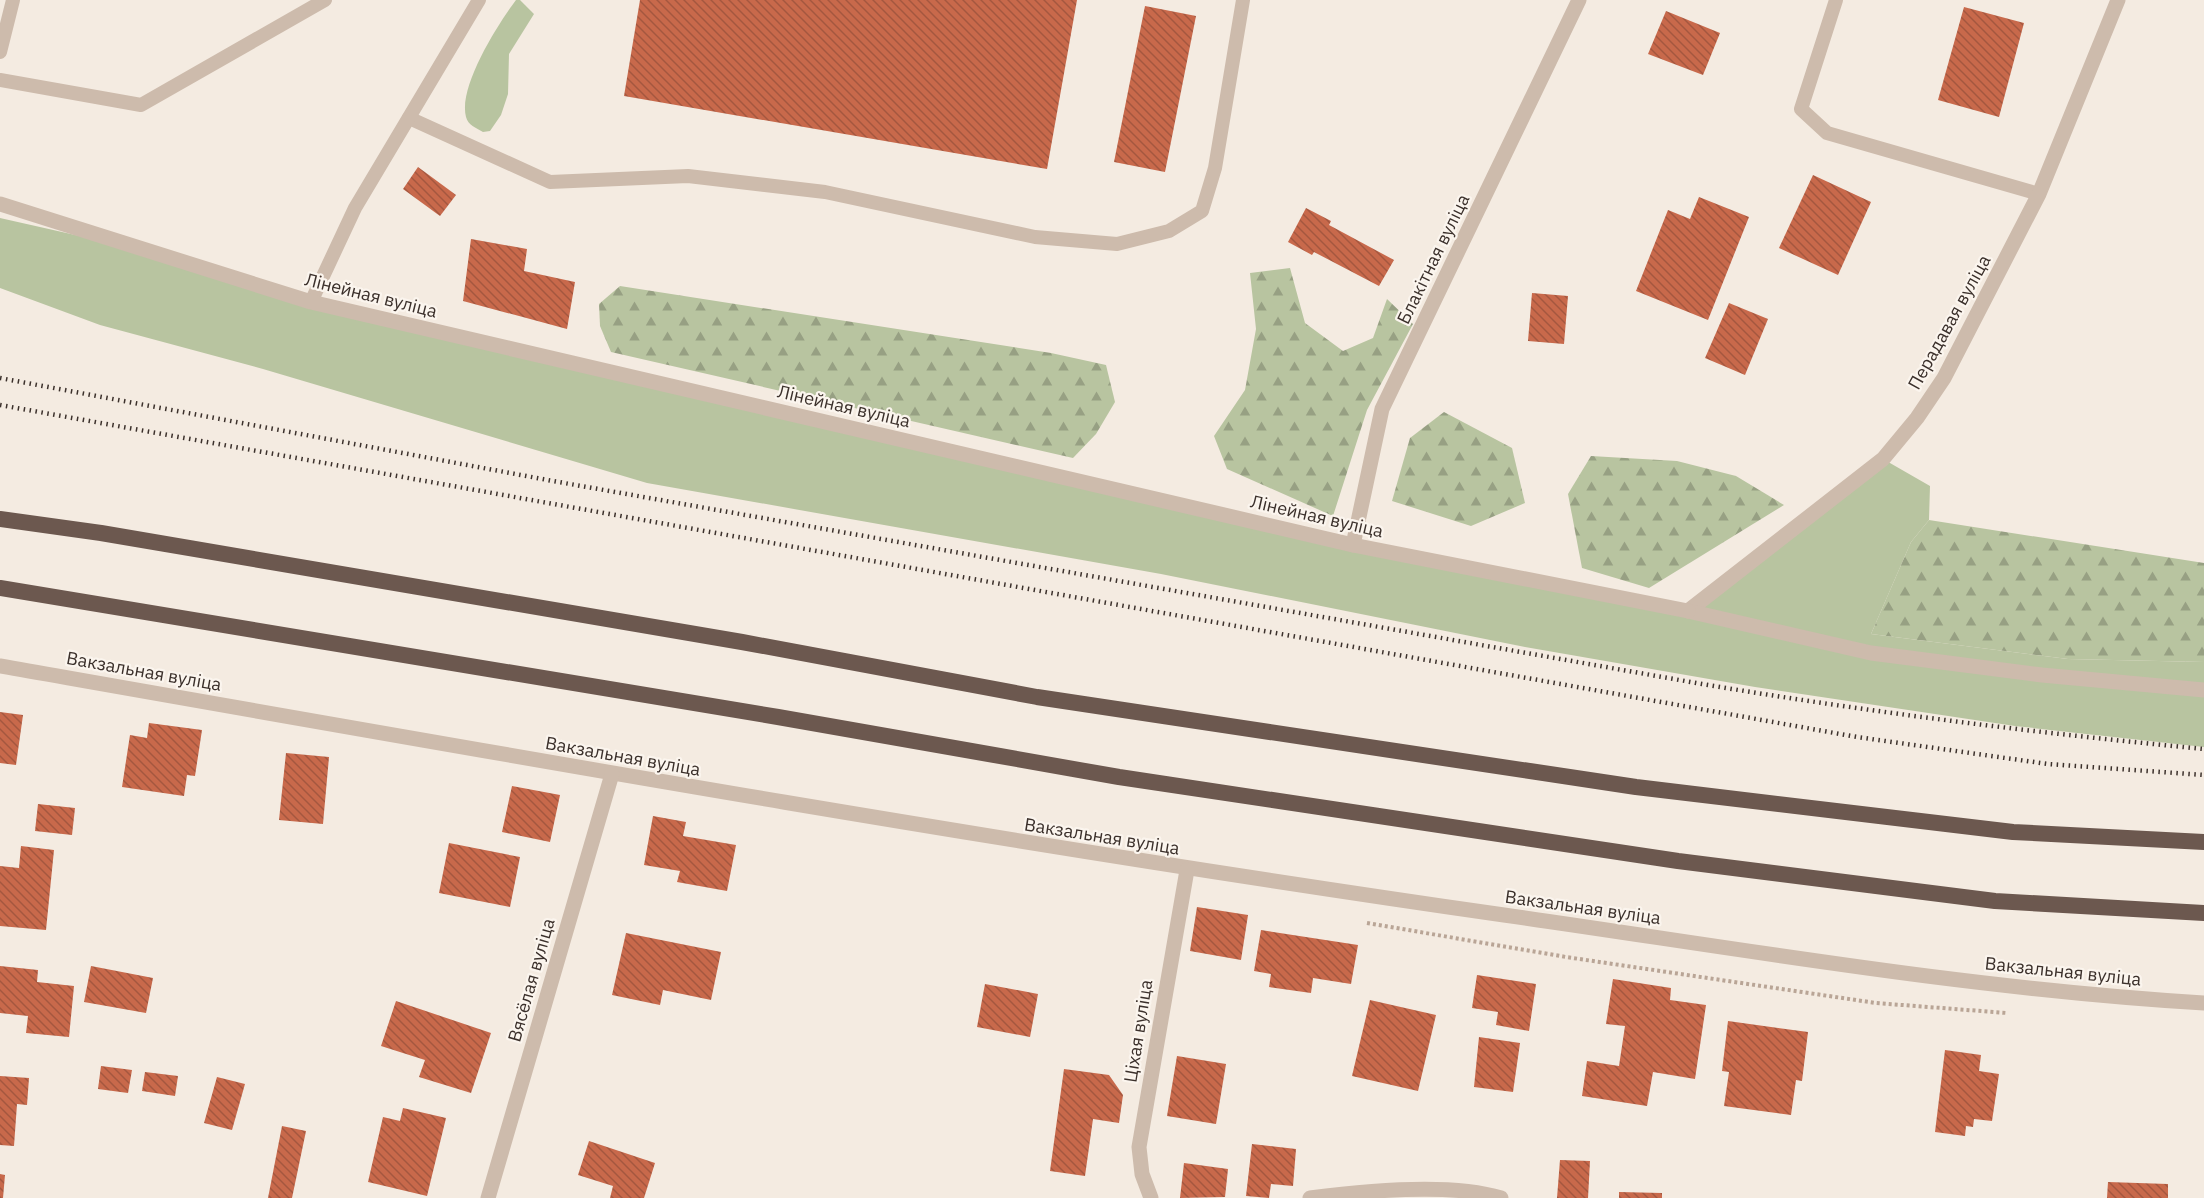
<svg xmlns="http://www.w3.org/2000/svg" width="2204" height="1198" viewBox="0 0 2204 1198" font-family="'IBM Plex Sans',sans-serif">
<defs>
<pattern id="forest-firs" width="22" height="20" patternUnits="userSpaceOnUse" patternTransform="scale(1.5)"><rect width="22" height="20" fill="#b8c4a0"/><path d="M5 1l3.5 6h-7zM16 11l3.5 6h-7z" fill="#97a083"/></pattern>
<pattern id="building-back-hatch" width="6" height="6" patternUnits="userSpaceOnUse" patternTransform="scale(1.5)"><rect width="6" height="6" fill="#c8694b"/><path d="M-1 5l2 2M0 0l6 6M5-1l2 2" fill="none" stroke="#a4573f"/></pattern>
</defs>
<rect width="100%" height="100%" fill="#f4ebe1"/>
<g fill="#b8c4a0">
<path d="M516,0H520L534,14L509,54L508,94L501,115L490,131L483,132C476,128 468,125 466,117C458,87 498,24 516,0Z"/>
<path d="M0,218L164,255L311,302L1353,545L1687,611L1883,459L1930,486L1929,520L1911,542L1871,634L2068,659L2204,662V747L2015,726L1755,687L1525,647L1161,574L647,483L263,369L100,325L0,288Z"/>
</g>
<g fill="url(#forest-firs)">
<path d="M1290,268L1305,323L1343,351L1373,338L1387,299L1413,324L1367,410L1333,516L1227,469L1214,436L1245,390L1256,329L1250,273Z"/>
<path d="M620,286L1051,353L1106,365L1115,402L1096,434L1073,458L611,352L600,326L599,304Z"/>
<path d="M1444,412L1512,448L1525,503L1471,526L1392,501L1410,438Z"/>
<path d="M1591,456L1677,461L1736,476L1784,505L1649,588L1582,568L1568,494Z"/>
<path d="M1929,520L2204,563V662L2068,659L1871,634L1911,542Z"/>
</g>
<g fill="url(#building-back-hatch)">
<path d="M640,0H1077L1047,169L624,96Z"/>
<path d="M1145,6L1196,16L1165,172L1114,162Z"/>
<path d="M1964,7L2024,23L1999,117L1938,100Z"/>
<path d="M1666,11L1720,33L1703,75L1648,54Z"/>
<path d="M418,167L456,195L440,216L403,189Z"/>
<path d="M1813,175L1871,202L1838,275L1779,248Z"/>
<path d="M1699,197L1749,217L1708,320L1636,291L1668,210L1690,219Z"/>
<path d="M1306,208L1331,221L1329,225L1394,260L1379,286L1314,252L1312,255L1288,242Z"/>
<path d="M471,239L527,249L524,271L575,282L567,329L463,301Z"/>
<path d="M1532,293L1568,296L1564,344L1528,341Z"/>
<path d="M1729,303L1768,319L1745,375L1705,358Z"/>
<path d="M0,712L23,715L16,765L0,763Z"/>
<path d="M149,723L202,730L195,776L187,775L184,796L122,787L130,735L147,738Z"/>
<path d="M286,753L329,757L323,824L279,820Z"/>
<path d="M512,786L560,795L550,842L502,832Z"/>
<path d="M38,804L75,808L72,835L35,831Z"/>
<path d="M653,816L686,822L683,836L736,845L727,891L677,882L680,871L644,865Z"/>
<path d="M449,843L520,857L510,907L439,893Z"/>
<path d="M21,846L54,850L46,930L0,926V866L19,868Z"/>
<path d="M1197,907L1248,915L1241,960L1190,951Z"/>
<path d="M1261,930L1358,945L1351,984L1313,978L1311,993L1269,987L1271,974L1254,971Z"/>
<path d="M626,933L721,952L711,1000L663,990L660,1005L612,995Z"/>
<path d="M0,966L38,970L37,982L74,986L69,1037L26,1033L28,1016L0,1013Z"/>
<path d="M91,966L153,978L146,1013L84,1002Z"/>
<path d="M1477,975L1536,984L1529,1031L1496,1025L1498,1012L1472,1008Z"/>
<path d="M1613,979L1671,988L1670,1000L1706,1005L1695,1079L1653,1072L1647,1106L1582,1096L1587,1061L1619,1066L1625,1026L1606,1024Z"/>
<path d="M985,984L1038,994L1030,1037L977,1027Z"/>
<path d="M1370,1000L1436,1015L1418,1091L1352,1076Z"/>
<path d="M396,1001L491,1033L471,1093L419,1077L425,1060L381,1046Z"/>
<path d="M1728,1021L1808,1032L1802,1081L1796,1080L1791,1115L1724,1106L1729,1072L1722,1071Z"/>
<path d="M1479,1037L1520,1043L1513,1092L1474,1087Z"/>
<path d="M1945,1050L1981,1055L1979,1071L1999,1074L1992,1121L1974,1119L1973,1127L1966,1126L1965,1136L1935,1132Z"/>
<path d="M1177,1056L1226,1064L1216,1124L1167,1116Z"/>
<path d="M101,1066L132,1070L128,1093L98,1089Z"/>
<path d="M1064,1069L1109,1075L1123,1095L1119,1123L1093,1119L1085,1176L1050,1171Z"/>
<path d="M145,1072L178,1076L175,1096L142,1091Z"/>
<path d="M0,1076L29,1078L27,1105L17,1104L14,1146L0,1145Z"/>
<path d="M217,1077L245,1084L232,1130L204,1123Z"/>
<path d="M403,1108L446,1118L427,1196L368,1182L383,1117L400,1121Z"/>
<path d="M282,1126L306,1131L292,1198H268Z"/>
<path d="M589,1141L655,1163L644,1198H610L613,1186L578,1175Z"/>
<path d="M1252,1144L1296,1149L1293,1186L1271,1184L1269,1198L1246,1196Z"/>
<path d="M1560,1160L1590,1161L1588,1198H1557Z"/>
<path d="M1184,1163L1228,1169L1225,1197L1180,1198Z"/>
<path d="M0,1174L5,1175L3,1198H0Z"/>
<path d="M2108,1182L2168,1184V1198H2107Z"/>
<path d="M1619,1192L1662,1193V1198H1619Z"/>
</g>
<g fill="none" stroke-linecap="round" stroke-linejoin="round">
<path stroke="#b9a596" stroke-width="4" stroke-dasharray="3 3" stroke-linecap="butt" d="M1367,923L1566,957L1876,1003L2007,1013"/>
<g stroke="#cdbbac" stroke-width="14">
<path d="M1836,0L1801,109L1827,133L2039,194"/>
<path d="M0,52L13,0"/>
<path d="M0,80L141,105L325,0"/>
<path d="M409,118L550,182L688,176L825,192L1035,237L1117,244L1169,231L1202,211L1215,168L1243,0"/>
<path d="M311,302L355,208L479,0"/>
</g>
<g stroke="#cdbbac" stroke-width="15">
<path d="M1353,545L1382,409L1579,0"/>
<path d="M1688,611L1883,459L1917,418L1944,378L2039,194L2118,0"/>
<path d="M1688,611L1871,653L2042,675L2204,690"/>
<path d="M0,666C500,754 1001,843 1504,915C1736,948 1969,989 2204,1003"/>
<path d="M488,1198L612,774"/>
<path d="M1151,1198L1142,1174L1139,1147L1187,870"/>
<path d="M1310,1198C1363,1191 1449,1182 1501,1198"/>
</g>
<path stroke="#cdbbac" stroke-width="15" d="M0,204L311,302L1353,545L1688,611"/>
<g stroke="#6c584f" stroke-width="16">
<path d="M0,519L101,533L742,642L1037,697L1636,787L2013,832L2204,842"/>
<path d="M0,588L778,717L1119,777L1678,861L1995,901L2204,913"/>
</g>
<g stroke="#3b302b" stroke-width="4.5" stroke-dasharray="1.5 4.5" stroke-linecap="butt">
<path d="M0,378L553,481L1702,684C1869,712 2036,733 2204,749"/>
<path d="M0,405L1857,737L2048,764L2204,775"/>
</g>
</g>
<g text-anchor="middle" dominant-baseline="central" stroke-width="4.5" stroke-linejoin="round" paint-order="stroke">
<g font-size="18" fill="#3b302b" stroke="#fbf5ee">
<text transform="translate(1433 259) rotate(-64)">Блакітная вуліца</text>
<text transform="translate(371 295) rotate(14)">Лінейная вуліца</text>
<text transform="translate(1949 322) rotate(-61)">Перадавая вуліца</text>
<text transform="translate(844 406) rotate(13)">Лінейная вуліца</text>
<text transform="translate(1317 516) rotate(13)">Лінейная вуліца</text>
<text transform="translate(144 671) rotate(10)">Вакзальная вуліца</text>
<text transform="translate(623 756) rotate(10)">Вакзальная вуліца</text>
<text transform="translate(1102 836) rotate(9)">Вакзальная вуліца</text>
<text transform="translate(1583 907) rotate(8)">Вакзальная вуліца</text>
<text transform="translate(2063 971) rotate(6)">Вакзальная вуліца</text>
<text transform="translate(531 980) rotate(-74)">Вясёлая вуліца</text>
<text transform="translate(1138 1031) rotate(-81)">Ціхая вуліца</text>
</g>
</g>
</svg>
